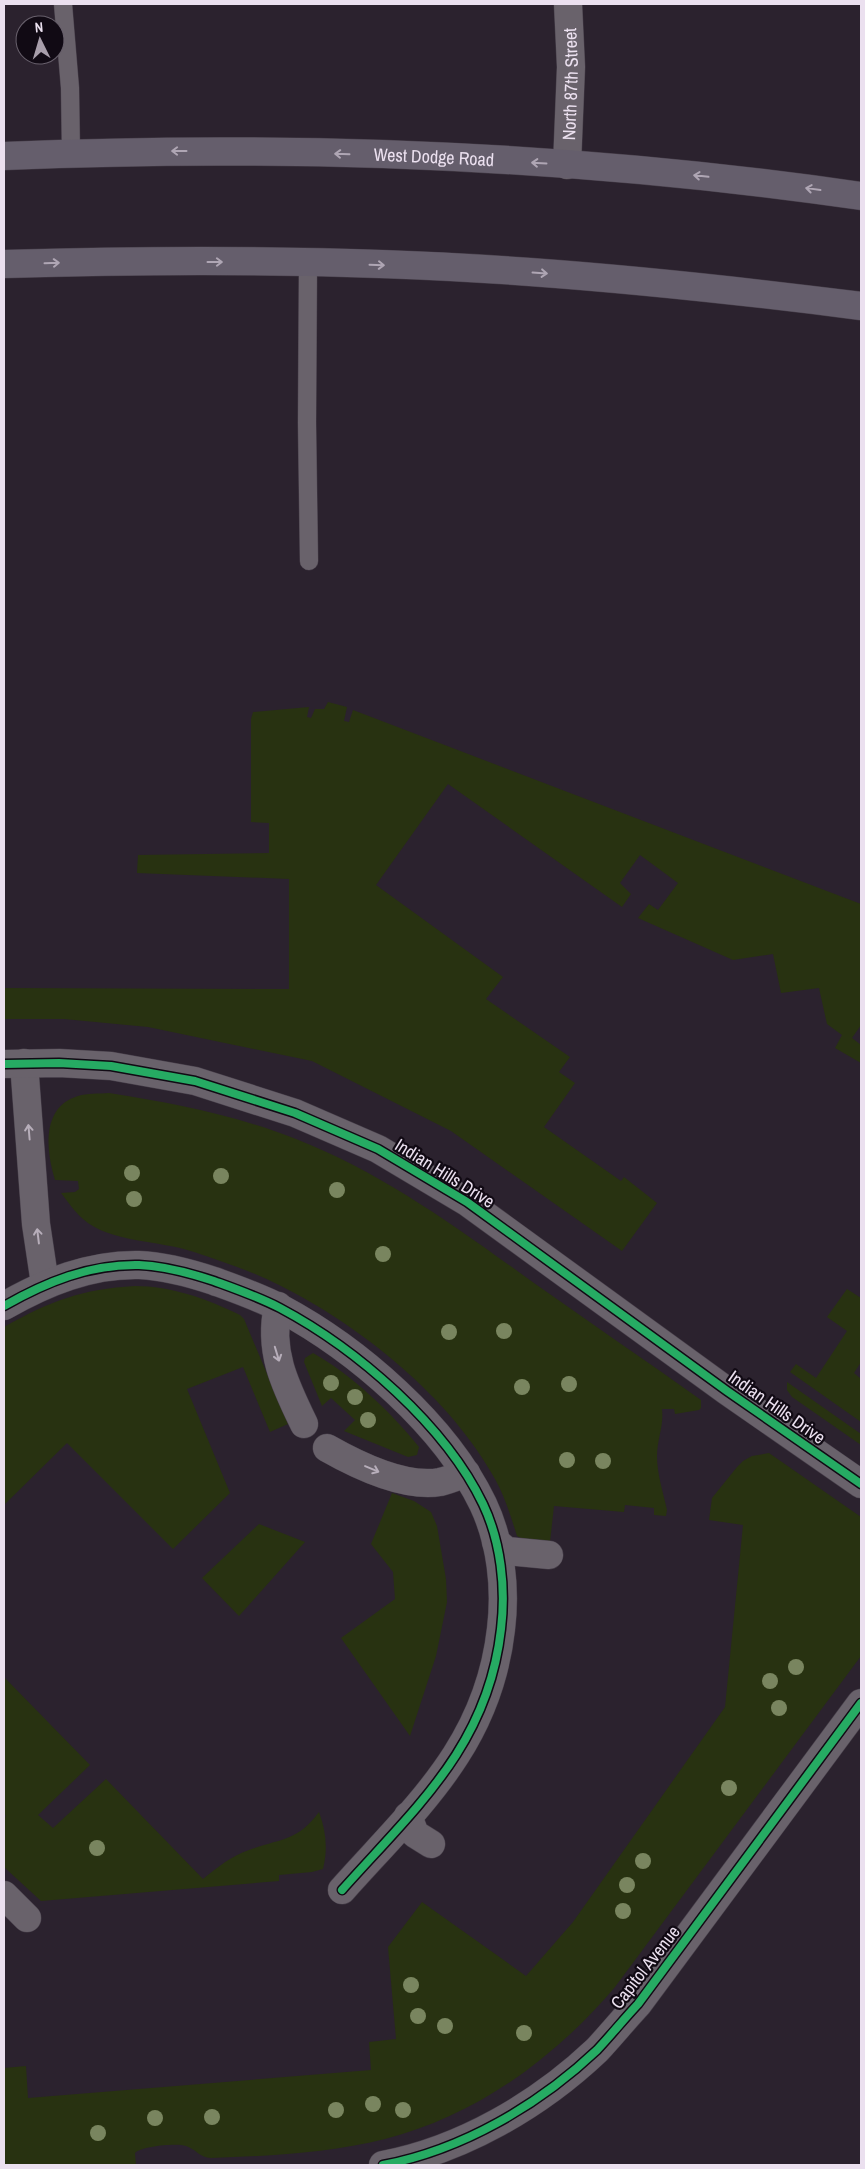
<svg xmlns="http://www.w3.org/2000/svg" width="865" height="2169" viewBox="0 0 865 2169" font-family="'Archivo Narrow',sans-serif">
<rect width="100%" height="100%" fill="#2b222e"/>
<g fill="#283211">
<path d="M328,702L347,707L344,721L349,722L353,710L861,904V1025L852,1038L861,1045V1063L835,1048L842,1035L827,1024L819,988L781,993L773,954L733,960L638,918L649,904L658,910L678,883L640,855L620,883L631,894L622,907L448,784L376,885L503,977L486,999L570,1057L559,1072L575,1083L544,1127L621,1181L624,1177L657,1203L622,1251L451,1131L312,1061L148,1027L64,1019H4V988L289,989V879L137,873L138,855L269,853V823L251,822V719L253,712L309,707L307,717L311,718L315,709H324Z"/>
<path d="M109,1093C173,1103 235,1115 296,1139C383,1173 459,1229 534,1283C589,1322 645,1360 701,1400V1408L699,1410L675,1414L674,1409H662C664,1426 657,1439 657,1456C657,1474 663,1492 667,1510L666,1516L654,1515V1508L625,1505L624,1512L554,1506L550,1542L523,1539L517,1536C511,1517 505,1497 495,1479C450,1397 361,1326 279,1285C252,1271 223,1262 194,1252C159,1240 110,1243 83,1219C74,1211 68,1202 61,1193L75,1192L79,1189L78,1181L55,1180C46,1151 41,1107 78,1096C87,1093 99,1094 109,1093Z"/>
<path d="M135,1286C171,1286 208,1299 240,1315L244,1319L288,1424L270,1432L243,1367L187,1389L230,1493L173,1549L67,1443L4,1505V1327C50,1301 82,1289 135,1286Z"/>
<path d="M847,1289L861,1298V1362L854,1373L861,1379V1422L790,1372L796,1364L816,1378L847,1331L827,1317Z"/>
<path d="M313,1353C351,1374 392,1413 419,1447L417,1455L408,1457L344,1431L355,1420L331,1398L322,1406L304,1362L305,1358Z"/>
<path d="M787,1382L861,1434V1445L792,1397L787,1390Z"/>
<path d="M769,1453L861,1517V1656L615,1987C555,2058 476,2116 385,2139C329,2153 269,2156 211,2158C200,2158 196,2149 186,2146C177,2143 142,2146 135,2153L136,2165H4V2068L26,2066L28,2098L371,2070L369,2042L396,2039L388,1947L422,1902L526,1976L573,1922L725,1707L743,1525L709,1520L712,1498L737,1467L743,1461L752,1456Z"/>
<path d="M392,1493L414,1501L431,1512L437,1526L446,1579L447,1602L436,1656L410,1736L341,1638L395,1599L393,1572L371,1544Z"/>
<path d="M259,1524L305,1542L239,1616L202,1578Z"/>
<path d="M4,1677L90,1765L38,1815L53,1828L106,1779L203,1879C218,1867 231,1856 249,1850C281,1838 297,1842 319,1812C326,1831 328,1849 323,1869L312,1872L279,1875V1881L41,1901L4,1867V1821L6,1815H4Z"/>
</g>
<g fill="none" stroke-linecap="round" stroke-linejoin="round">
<g stroke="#463e49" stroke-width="19">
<g id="lane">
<path d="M63,4L70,88L71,154"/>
<path d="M308,262L307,423L309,561"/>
</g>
</g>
<g stroke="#463e49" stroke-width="29">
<g id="street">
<path id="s1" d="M567,165L571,67L568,4"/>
<path d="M24,1063L36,1224L45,1284"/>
<path d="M4,1306C46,1282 90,1264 139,1265C164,1266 190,1273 214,1281C236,1289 259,1297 280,1308C357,1349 445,1425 483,1504C501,1542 506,1588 501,1629C488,1746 415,1808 342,1890"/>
<path d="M278,1306C268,1351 285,1385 304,1424"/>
<path d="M327,1448C357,1465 405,1488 440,1482C449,1480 458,1476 466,1473"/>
<path d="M496,1542L507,1551L549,1555"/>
<path d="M408,1816L415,1834L431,1844"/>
<path d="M4,1895L27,1918"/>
<path d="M383,2165C462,2150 539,2105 597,2050C611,2035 624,2019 638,2004L861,1703"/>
</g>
</g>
<g stroke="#463e49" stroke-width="29">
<path id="secondary" d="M4,1064L59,1063L111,1066L195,1081L295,1113L378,1149L467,1202L727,1391L861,1484"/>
</g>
<g stroke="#463e49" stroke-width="29">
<g id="highway">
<path id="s2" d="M4,156C289,144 578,155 861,196"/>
<path d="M4,264C179,259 355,259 530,272C641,280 751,292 861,306"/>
</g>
</g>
<use href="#lane" stroke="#69626b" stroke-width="18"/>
<use href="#street" stroke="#69626b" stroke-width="28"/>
<use href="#secondary" stroke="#69626b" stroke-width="28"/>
<use href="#highway" stroke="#655e6c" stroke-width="28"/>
<g stroke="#110a14" stroke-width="11">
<g id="cycleway">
<path d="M4,1064L59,1063L111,1066L195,1081L295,1113L378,1149L467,1202L727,1391L861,1484"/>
<path d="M4,1306C46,1282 90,1264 139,1265C164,1266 190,1273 214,1281C236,1289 259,1297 280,1308C357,1349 445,1425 483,1504C501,1542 506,1588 501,1629C488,1746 415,1808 342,1890"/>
<path d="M383,2165C462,2150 539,2105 597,2050C611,2035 624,2019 638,2004L861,1703"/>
</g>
</g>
<use href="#cycleway" stroke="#26ab63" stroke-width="8"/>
</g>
<g fill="#79855f">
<circle cx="132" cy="1173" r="8"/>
<circle cx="221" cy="1176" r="8"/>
<circle cx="337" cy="1190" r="8"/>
<circle cx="134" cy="1199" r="8"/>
<circle cx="383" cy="1254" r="8"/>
<circle cx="504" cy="1331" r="8"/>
<circle cx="449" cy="1332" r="8"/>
<circle cx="331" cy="1383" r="8"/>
<circle cx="569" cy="1384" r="8"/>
<circle cx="522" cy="1387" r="8"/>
<circle cx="355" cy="1397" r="8"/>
<circle cx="368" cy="1420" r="8"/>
<circle cx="567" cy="1460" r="8"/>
<circle cx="603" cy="1461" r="8"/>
<circle cx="796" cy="1667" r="8"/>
<circle cx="770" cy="1681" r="8"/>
<circle cx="779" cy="1708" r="8"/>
<circle cx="729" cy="1788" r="8"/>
<circle cx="97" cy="1848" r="8"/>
<circle cx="643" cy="1861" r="8"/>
<circle cx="627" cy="1885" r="8"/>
<circle cx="623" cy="1911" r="8"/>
<circle cx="411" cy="1985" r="8"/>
<circle cx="418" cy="2016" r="8"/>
<circle cx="445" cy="2026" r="8"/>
<circle cx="524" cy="2033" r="8"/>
<circle cx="373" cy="2104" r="8"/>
<circle cx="336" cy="2110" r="8"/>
<circle cx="403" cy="2110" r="8"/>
<circle cx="212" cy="2117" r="8"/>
<circle cx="155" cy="2118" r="8"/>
<circle cx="98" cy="2133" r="8"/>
</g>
<defs><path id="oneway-shaft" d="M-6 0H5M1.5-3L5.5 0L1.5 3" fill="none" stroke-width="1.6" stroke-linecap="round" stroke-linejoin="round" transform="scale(1.25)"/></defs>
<g stroke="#afa6b4">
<use href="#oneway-shaft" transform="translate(179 151) rotate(180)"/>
<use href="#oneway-shaft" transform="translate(342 154) rotate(-178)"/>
<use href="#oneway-shaft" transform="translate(539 163) rotate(-177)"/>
<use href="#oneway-shaft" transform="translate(701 176) rotate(-174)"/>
<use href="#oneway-shaft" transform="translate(813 189) rotate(-172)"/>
<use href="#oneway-shaft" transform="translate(215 262)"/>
<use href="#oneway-shaft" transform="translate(52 263) rotate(-2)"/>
<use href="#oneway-shaft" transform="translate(377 265) rotate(2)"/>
<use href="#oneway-shaft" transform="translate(540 273) rotate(4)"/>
</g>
<g stroke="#b7aeba">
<use href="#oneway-shaft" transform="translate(29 1132) rotate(-95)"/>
<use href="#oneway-shaft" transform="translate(38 1236) rotate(-97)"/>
<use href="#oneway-shaft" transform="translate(277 1354) rotate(73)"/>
<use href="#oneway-shaft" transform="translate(372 1469) rotate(23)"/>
</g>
<g text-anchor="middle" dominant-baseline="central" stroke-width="4.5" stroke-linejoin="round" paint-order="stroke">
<g font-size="18" fill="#ebe0ef" stroke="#110a14">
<text stroke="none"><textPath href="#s1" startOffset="81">North 87th Street</textPath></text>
<text stroke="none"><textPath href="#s2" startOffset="430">West Dodge Road</textPath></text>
<text transform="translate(445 1173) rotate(32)">Indian Hills Drive</text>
<text transform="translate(777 1407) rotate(35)">Indian Hills Drive</text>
<text transform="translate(645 1967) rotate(-52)">Capitol Avenue</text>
</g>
</g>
<rect width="865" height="2169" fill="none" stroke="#ebe0ef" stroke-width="10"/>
<g transform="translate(40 40) rotate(355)"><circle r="24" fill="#110a14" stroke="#68606c"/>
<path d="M0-4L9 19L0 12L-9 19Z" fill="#a89eab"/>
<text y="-8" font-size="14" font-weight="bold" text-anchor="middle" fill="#ebe0ef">N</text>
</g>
</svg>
